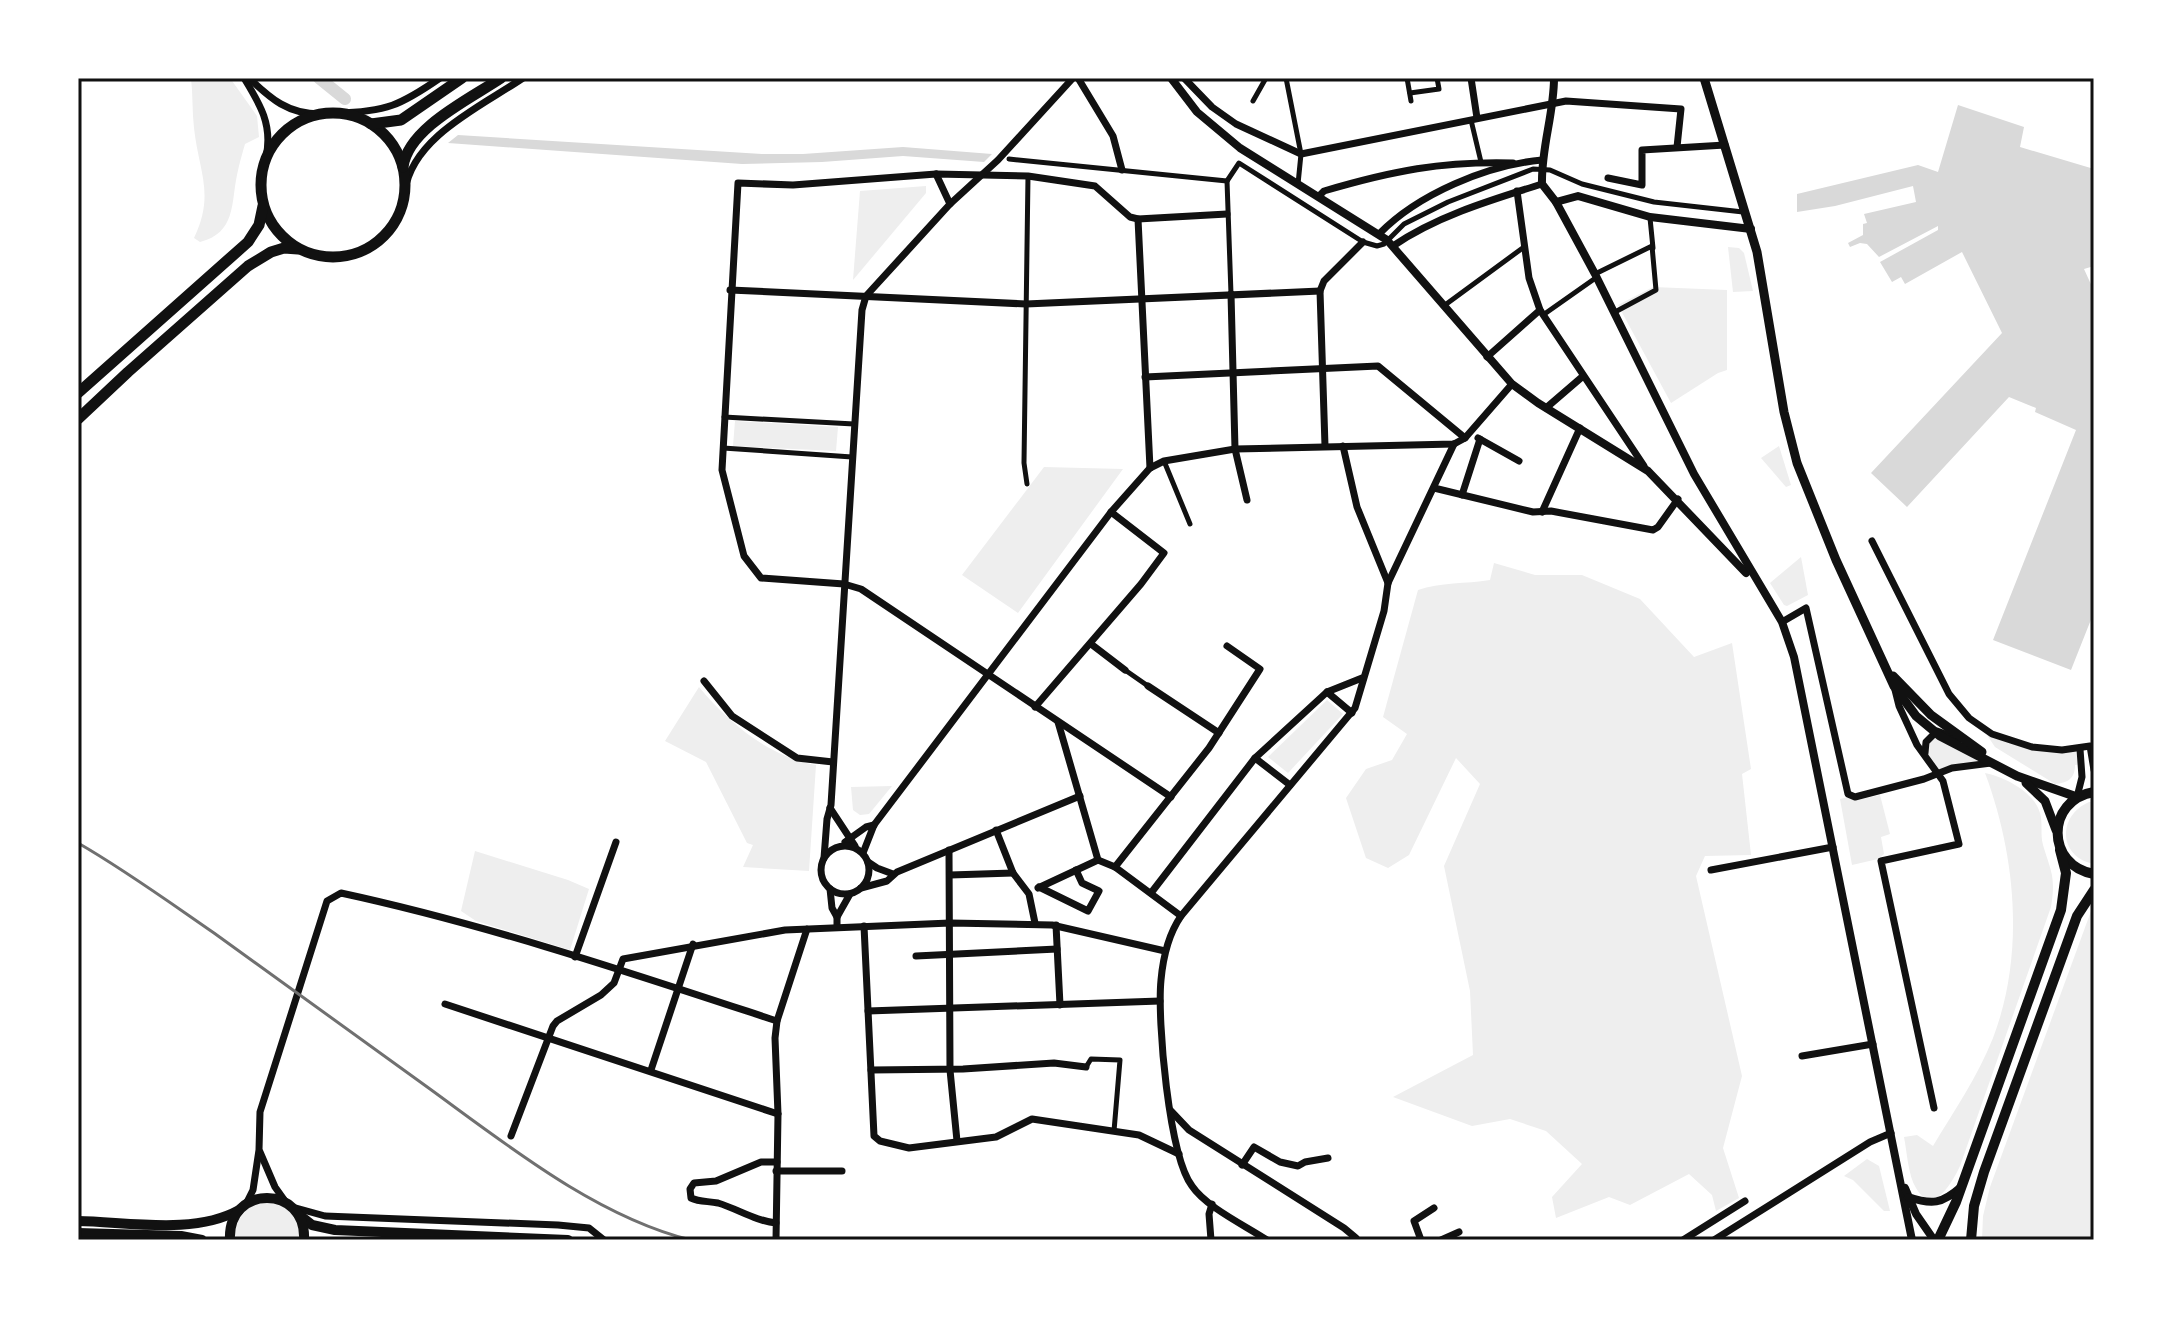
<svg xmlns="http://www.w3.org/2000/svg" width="2172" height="1318" viewBox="0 0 2172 1318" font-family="Bitter,serif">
<rect width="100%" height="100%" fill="#fff"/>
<g fill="#eee">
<path d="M191,78H230L257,116L259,137L245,144C242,154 239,165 237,175C231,203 236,233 200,242L194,238C215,194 199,173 194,128C192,111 193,95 191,78Z"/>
<path d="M926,186V193L853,280L860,191Z"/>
<path d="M1728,247L1739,248L1744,253L1753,291L1733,292Z"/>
<path d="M1653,287L1727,290V370L1718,373L1671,403L1618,305Z"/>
<path d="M735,421L838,427L836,451L733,446Z"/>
<path d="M1779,446L1791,485L1786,487L1761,458Z"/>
<path d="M1044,467L1123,469L1018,613L962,575Z"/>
<path d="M1801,557L1808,595L1787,606L1784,605L1770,583Z"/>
<path d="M1494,563L1535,575H1582L1640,599L1694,657L1732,643L1751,769L1742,774L1751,855L1705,856L1696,876L1742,1076L1723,1148L1739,1198L1716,1211L1712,1195L1689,1174L1630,1205L1609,1197L1556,1218L1552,1197L1582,1164L1546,1131L1510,1119L1472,1126L1393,1097L1473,1055L1470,991L1444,866L1480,784L1456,758L1409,855L1388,868L1366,858L1346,798L1366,769L1392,760L1407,734L1383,717L1418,590C1440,582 1466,584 1490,580Z"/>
<path d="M699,687C729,723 769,757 816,765L809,871L743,867L753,845L747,843L706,762L665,741Z"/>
<path d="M1327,700L1343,714L1288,773L1268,757Z"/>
<path d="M1983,729L2018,743L2080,749L2082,764L2075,765C2075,779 2067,783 2055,784L1995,747Z"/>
<path d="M1934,733L1996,764L1937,773L1928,761L1926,742Z"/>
<path d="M1985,773C2005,777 2034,792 2040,813C2043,823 2040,834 2043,845C2051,872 2056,876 2051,907L1960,1166C1953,1181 1933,1218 1916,1188C1908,1175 1907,1152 1904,1137L1917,1135L1933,1146C1954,1111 1978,1076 1993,1038C2025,954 2016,856 1985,773Z"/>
<path d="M892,786L869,814L860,815L853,810L851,787Z"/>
<path d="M1880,795L1890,834L1881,837L1884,854L1878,859L1852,865L1840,799L1848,797L1858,800Z"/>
<path d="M2089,802H2094V864C2058,857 2057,816 2089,802Z"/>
<path d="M475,851L568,880L589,889L570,950L476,921L461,911Z"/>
<path d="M2094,903V1240H1982L1983,1216L1990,1187Z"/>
<path d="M1867,1159L1879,1166L1890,1211H1884L1853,1180L1844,1176Z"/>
<path d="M254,1200L290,1205L304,1240H230V1231Z"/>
</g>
<g fill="#d9d9d9">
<path d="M1958,105L2024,127L2020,147L2094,169V266L2084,269L2094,291V612L2071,670L1993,640L2076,430L2035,412L2036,408L2009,397L1907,507L1871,473L2002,333L1962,252L1905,284L1901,277L1892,282L1880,262L1938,230V226L1879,257L1867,244L1860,243L1850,247L1848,243L1863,235V224L1867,223L1864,214L1916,202L1913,186L1835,206L1797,212V194L1918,165L1938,172Z"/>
<path d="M458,135L762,154H803L903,147L992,154L984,162L903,156L822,162L742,164L448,143Z"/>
</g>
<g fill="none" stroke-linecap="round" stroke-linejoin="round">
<path stroke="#d9d9d9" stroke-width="12" d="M319,78L345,99"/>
<g stroke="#111" stroke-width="5">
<path d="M1286,78L1301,154L1298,184"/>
<path d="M1407,78L1411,101"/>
<path d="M1410,93L1439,89L1437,78"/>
<path d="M1253,101L1266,78"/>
<path d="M1471,120L1481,162"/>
<path d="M1009,159L1227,181"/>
<path d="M1227,181L1239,163L1363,242L1377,246L1384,244L1404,224L1448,202L1533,169L1550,170L1582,184L1654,202L1743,212"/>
<path d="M1227,181L1231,294"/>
<path d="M1650,218L1653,248"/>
<path d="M1595,274L1652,246L1656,290L1615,312"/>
<path d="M1445,305L1524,247"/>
<path d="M1543,315L1597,277"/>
<path d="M724,417L854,424"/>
<path d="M723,448L852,457"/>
<path d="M1164,461L1190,524"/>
<path d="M1027,484L1024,463L1028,176"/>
<path d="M1125,670L1148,686"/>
<path d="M1086,1067L1091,1059L1120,1060L1114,1131"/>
</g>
<g stroke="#111" stroke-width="7">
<path d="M244,78C260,104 273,125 266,157"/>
<path d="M249,78C271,99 288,114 320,114"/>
<path d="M1078,78L1113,136L1122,170"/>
<path d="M1184,78L1212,107L1236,124L1301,154L1566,101L1681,109L1677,147"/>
<path d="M1471,78L1477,118"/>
<path d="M337,113C386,112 401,105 440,78"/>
<path d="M936,174L950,204"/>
<path d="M1608,178L1642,185V150L1725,145"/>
<path d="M405,191C412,137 482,106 523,78"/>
<path d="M1517,191L1529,278L1540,310L1644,466"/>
<path d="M1319,196L1324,191C1392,171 1441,161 1513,163"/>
<path d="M1138,219L1150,468"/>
<path d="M1379,234C1418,194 1487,165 1542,160"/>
<path d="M1393,246C1437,216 1491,200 1542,184"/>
<path d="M730,290L1026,304L1320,291"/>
<path d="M1231,294L1235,449L1247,500"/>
<path d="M1487,357L1540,310"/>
<path d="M1145,377L1378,366L1465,438"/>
<path d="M1546,408L1582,377"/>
<path d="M1478,438L1519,461"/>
<path d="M1325,446L1320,291L1324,281L1363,242"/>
<path d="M1343,446L1357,507L1388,583"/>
<path d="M1434,488L1533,512L1551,511L1653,530L1658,527L1678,499"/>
<path d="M1462,495L1480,439"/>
<path d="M1542,512L1580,428"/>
<path d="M1872,541L1949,694L1969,718L1992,734L2032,747L2062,750L2090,746L2094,770"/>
<path d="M1782,622L1806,608L1848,794L1855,797L1924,779L1952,768L1991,763"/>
<path d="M1091,644L1125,670"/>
<path d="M704,681L732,716L797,758L833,762"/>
<path d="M1148,686L1219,733"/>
<path d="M1895,690L1899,706L1917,745L1943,781L1959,844L1881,861L1934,1108"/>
<path d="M1327,692L1352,713"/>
<path d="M1035,707L1141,584L1164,553L1111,512"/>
<path d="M1058,722L1098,860L1115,867L1181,916"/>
<path d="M1925,753L1926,742L1937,731L1959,739"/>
<path d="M1255,758L1290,785"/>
<path d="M1171,797L861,589L844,584L761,578L744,556L722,470L738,183L793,185L936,174L1028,176L1095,186L1130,217L1138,219L1227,214"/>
<path d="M2077,797L2082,777L2080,749"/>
<path d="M830,808L855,846"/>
<path d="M996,830L1013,873L1029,894L1035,923"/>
<path d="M845,842L866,827L874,825"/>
<circle cx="845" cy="870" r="24"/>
<path d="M949,850L950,1070L957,1141"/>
<path d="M863,853L874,825L1111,512L1150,468L1164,461L1235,449L1454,444L1465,438L1512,384"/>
<path d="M824,858L827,819L831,805L862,310L866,296L950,204L998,160L1073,78"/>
<path d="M868,862L877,868L893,874"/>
<path d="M1115,867L1209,748L1260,669L1227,646"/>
<path d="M1711,870L1833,847"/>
<path d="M950,875L1013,873"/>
<path d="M1039,887L1088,911L1099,891L1082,883L1076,870"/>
<path d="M861,888L887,881L897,872L1080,796"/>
<path d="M1038,888L1098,860"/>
<path d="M830,889L832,908L837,917"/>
<path d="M1151,893L1255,758L1327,692L1362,678"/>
<path d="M1056,925L1060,1005"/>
<path d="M864,926L874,1136L880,1141L909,1148L996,1137L1032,1119L1139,1135L1179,1154"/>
<path d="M837,927V917L850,894"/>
<path d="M916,956L1057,949"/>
<path d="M575,957L616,842"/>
<path d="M445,1004L778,1114"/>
<path d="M868,1011L1160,1001"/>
<path d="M1802,1056L1873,1044"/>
<path d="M651,1070L693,944"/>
<path d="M871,1070L963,1069L1054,1063L1086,1067"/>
<path d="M1171,1111L1189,1130L1344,1228L1356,1238"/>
<path d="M511,1136L553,1026L557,1021L601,995L614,983L623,959L785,930L950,923L1052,925L1165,951"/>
<path d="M260,1152L275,1187L285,1201"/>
<path d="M1242,1165L1254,1147L1280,1162L1298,1166L1305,1162L1328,1158"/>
<path d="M776,1171H842"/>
<path d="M247,1202L253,1190L259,1150L260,1112L327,901L341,893C489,925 634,974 777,1021"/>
<path d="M296,1208L325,1216L558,1225L589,1228L604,1240"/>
<path d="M776,1223C755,1221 738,1209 718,1203C708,1201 699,1202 691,1198L690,1189L694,1183L716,1181L761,1162H777"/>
<path d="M776,1240L778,1114L775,1038L777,1021L807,929"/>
<path d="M1211,1240L1209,1214L1212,1204"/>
<path d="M1267,1240C1246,1226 1206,1207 1192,1186C1169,1156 1157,1020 1161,980C1163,958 1168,935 1181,916L1355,708L1384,611L1388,583L1454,444"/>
<path d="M1421,1240L1414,1221L1434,1208"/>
<path d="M1441,1240L1459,1232"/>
<path d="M1683,1240L1745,1201"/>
<path d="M1714,1240L1870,1142L1891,1133"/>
</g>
<g stroke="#111" stroke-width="8">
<path d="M1171,78L1197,112L1240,148L1387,240L1512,384L1538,403L1648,471L1746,573"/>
<path d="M1554,78C1554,114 1541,148 1542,184L1556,202L1595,274L1694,474L1782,622L1794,657L1912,1240"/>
<path d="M1556,202L1578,196L1650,217L1751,229"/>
<path d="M1905,1188L1916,1214L1934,1240"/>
<path d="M1908,1197C1932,1205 1942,1204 1961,1187"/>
</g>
<g stroke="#111" stroke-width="9">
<path d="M1704,78L1757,252L1784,412L1797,463L1836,560L1894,686L1916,716L1940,736L2017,776L2077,797"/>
<path d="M1893,676L1931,715L1982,752"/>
<path d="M2026,783L2045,801L2056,830"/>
</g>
<g stroke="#111" stroke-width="10">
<path d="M2094,792C2045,800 2046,866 2094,874"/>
<path d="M298,1214L312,1225L335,1230L568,1240"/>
<path d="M78,1221C129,1222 194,1235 239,1210"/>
<path d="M78,1233L181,1236L202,1240"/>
<path d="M230,1240C227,1184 307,1184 304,1240"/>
<path d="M1938,1240L1956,1202L2061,910L2066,873L2060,850"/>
<path d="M1971,1240L1974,1206L1984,1172L2077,916L2094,890"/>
</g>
<g stroke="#111" stroke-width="11">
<circle cx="333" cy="185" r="72"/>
<path d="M371,124L401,120L462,78"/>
<path d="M403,167C408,128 470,99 501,78"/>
<path d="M78,393L248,242L259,225L263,206"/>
<path d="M78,419L128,372L248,266L271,252L284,248L298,249"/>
</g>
<path stroke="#707070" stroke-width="3" d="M78,843C125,870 169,902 214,933C287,985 359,1037 430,1089C507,1145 597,1217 691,1240"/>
</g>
<rect width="2172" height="1318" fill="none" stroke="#ffffff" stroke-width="160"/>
<rect x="80" y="80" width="2012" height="1158" fill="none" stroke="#111" stroke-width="3"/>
</svg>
